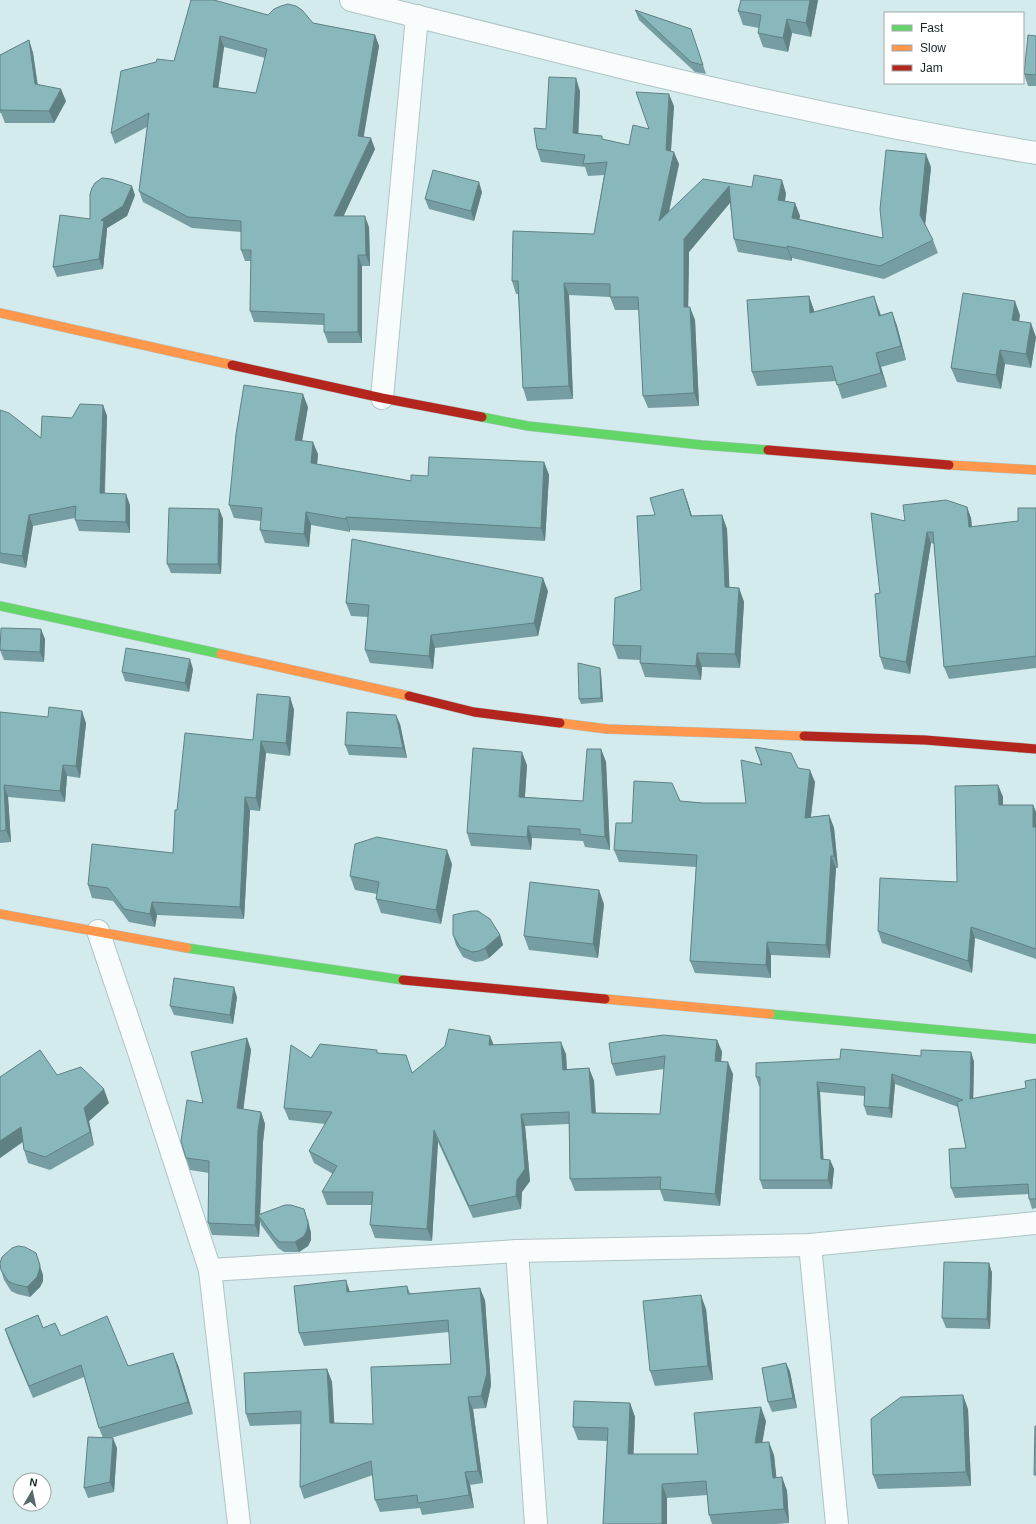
<svg xmlns="http://www.w3.org/2000/svg" width="1036" height="1524" viewBox="0 0 1036 1524" font-family="Helvetica,sans-serif">
<rect width="100%" height="100%" fill="#d3ebed"/>
<g fill="none" stroke-linecap="round" stroke-linejoin="round">
<g stroke="#b0c3c5" stroke-width="24">
<g id="street">
<path d="M351,0C443,22 534,46 625,68C761,101 898,130 1036,153"/>
<path d="M382,398L417,16"/>
<path d="M98,931L141,1058L210,1270L239,1524"/>
<path d="M810,1245L837,1524"/>
<path d="M517,1251L536,1524"/>
<path d="M210,1270L517,1251L810,1245L1036,1223"/>
</g>
</g>
<g stroke="#b0c3c5" stroke-width="10">
<g id="fast">
<path d="M482,417L528,426L702,445L768,450"/>
<path d="M0,606L221,654"/>
<path d="M187,948L403,980"/>
<path d="M770,1014L1036,1039"/>
</g>
</g>
<g stroke="#b0c3c5" stroke-width="10">
<g id="slow">
<path d="M0,313L232,365"/>
<path d="M949,465L1036,470"/>
<path d="M221,654L409,696"/>
<path d="M560,723L607,729L804,736"/>
<path d="M0,914L187,948"/>
<path d="M605,999L770,1014"/>
</g>
</g>
<g stroke="#b0c3c5" stroke-width="10">
<g id="jam">
<path d="M232,365L382,398L482,417"/>
<path d="M768,450L949,465"/>
<path d="M409,696L474,712L560,723"/>
<path d="M804,736L925,740L1036,749"/>
<path d="M403,980L605,999"/>
</g>
</g>
<use href="#street" stroke="#f8fcfc" stroke-width="22"/>
<use href="#fast" stroke="#63d668" stroke-width="9"/>
<use href="#slow" stroke="#ff974d" stroke-width="9"/>
<use href="#jam" stroke="#b3261e" stroke-width="9"/>
</g>
<g fill="#769ea2" fill-rule="evenodd">
<path d="M191,0L268,15L375,35L379,46L363,137L375,149L343,216L369,227L370,266H362V343H328L324,332V325L254,322L250,311L251,261H245L241,250V232L192,228L143,202L139,191L147,127L115,144L111,133L174,61ZM224,47L265,58L256,93L218,88Z"/>
<path d="M741,0H818L811,37L792,33L788,52L763,47L758,33L759,28L743,25L738,11Z"/>
<path d="M635,10L691,29L706,74L695,72L639,20Z"/>
<path d="M1036,36V86H1028L1024,74Z"/>
<path d="M29,40L33,53L38,85L66,101L54,123H5L1,113H0V55Z"/>
<path d="M580,91L578,133L603,140L629,145L649,129L674,106L671,151L679,164L669,212L786,193L785,201L795,203L800,216L799,219L883,238L931,167L925,224L933,240L938,253L884,279L792,258V261L738,252L734,239L730,203L689,252L688,307L695,320L699,406L648,408L643,396L639,310H615L610,297L569,295L573,399L527,401L523,388L518,294H516L512,281L594,234L604,175L588,176L585,167L541,162L537,149L546,129Z"/>
<path d="M482,192L474,221L429,209L425,199Z"/>
<path d="M135,195L127,216L107,228V230L103,269L57,277L53,267L90,219Z"/>
<path d="M809,296L814,312L879,310L881,315L892,312L897,326L906,360L881,367L887,387L842,399L836,381L757,386L752,372Z"/>
<path d="M1020,315L1019,321L1036,337L1031,368L1005,364L1001,389L957,382L951,368Z"/>
<path d="M103,405L107,416L105,493L130,505V533L79,531L75,520V518L33,526L26,568L0,563V410L41,438L72,418Z"/>
<path d="M308,407L302,440L318,454L317,464L411,481L428,476L544,462L549,475L545,541L350,530V532L311,525L309,547L265,543L260,530L261,521L234,518L229,505Z"/>
<path d="M683,489L692,516L722,515L727,529L729,587L739,588L744,602L740,668L702,667L701,680L645,677L640,663V660L618,659L613,645L641,590L655,515Z"/>
<path d="M967,507L971,518L972,527L1018,521L1036,508V668L949,679L944,667L934,544L931,543L910,674L884,669L880,657V593L905,521Z"/>
<path d="M219,509L223,519L221,574L171,573L167,564Z"/>
<path d="M548,591L538,636L435,648L433,669L370,663L365,650L368,617L351,616L346,603Z"/>
<path d="M45,639L44,662L4,660L0,650Z"/>
<path d="M193,669L189,692L125,681L122,672Z"/>
<path d="M601,673L603,702L581,704L579,699Z"/>
<path d="M290,697L294,710L290,756L266,753L260,811L250,810L244,919L157,915L155,927L129,922L113,901L92,898L88,885L173,853L177,810L253,740Z"/>
<path d="M0,712L86,723L80,778L67,776L65,802L8,797L11,842L0,843Z"/>
<path d="M400,724L407,758L349,755L345,745Z"/>
<path d="M755,747L798,768L815,782L811,817L829,815L834,828L838,868H836L830,958L771,955V978L695,973L690,961L696,867L619,862L614,850L632,823L680,801L703,803H746L761,765Z"/>
<path d="M601,749L606,762L610,850L585,847L583,841L532,838L531,850L471,846L467,833L527,765L525,797L583,801Z"/>
<path d="M998,785L1003,797V805H1033L1036,812V959L975,938L972,973L882,943L878,931L957,882Z"/>
<path d="M452,864L441,924L381,913L376,899L377,894L355,890L350,876Z"/>
<path d="M604,904L598,958L529,950L524,936Z"/>
<path d="M453,935H500L503,945L489,958L483,961L475,962L463,957L456,945Z"/>
<path d="M237,997L233,1024L174,1015L170,1006Z"/>
<path d="M247,1038L251,1050L243,1109L261,1112L265,1124L263,1142L260,1214L308,1219L311,1233V1240L308,1246L299,1252H284L278,1248L261,1225L260,1221L259,1237L212,1235L208,1223L209,1173L190,1170L186,1158L203,1103Z"/>
<path d="M717,1040L722,1052L721,1061L733,1074L720,1206L664,1201L660,1190L575,1191L570,1179L569,1124L525,1126L530,1181L522,1192L521,1209L473,1218L438,1142L432,1241L375,1238L370,1225L372,1205H327L322,1192L333,1174L314,1163L309,1151L325,1124L289,1120L284,1108L311,1058L378,1053L412,1073L494,1045L566,1054L567,1069L589,1068L594,1081L596,1113L660,1114L664,1069L616,1076L612,1064Z"/>
<path d="M971,1052L974,1062L973,1099L1026,1088L1036,1079V1208L1032,1209L1029,1199V1194L955,1198L951,1188L966,1148L958,1107L895,1084L892,1118L867,1115L864,1106L865,1096L820,1092L823,1159L830,1160L834,1169L832,1189H763L760,1180V1086H759L756,1077L921,1056Z"/>
<path d="M57,1075L109,1103L89,1121L94,1145L50,1170L28,1163L24,1150L23,1142L0,1158V1077Z"/>
<path d="M989,1263L992,1273L990,1329L946,1328L942,1318Z"/>
<path d="M1,1270L43,1275V1281L40,1287L30,1297L17,1294L11,1291L4,1280Z"/>
<path d="M407,1286L410,1293L485,1300L491,1385L486,1408L473,1409L483,1483L470,1485L474,1508L422,1515L420,1508L380,1512L375,1500L373,1475L304,1499L300,1487L301,1424L250,1426L246,1414L327,1369L332,1382L334,1423L373,1424L451,1364L449,1332L304,1346L299,1333L350,1292Z"/>
<path d="M706,1309L713,1380L655,1386L650,1371Z"/>
<path d="M43,1328L128,1366L178,1365L193,1414L111,1438L117,1448L114,1492L88,1498L84,1488L103,1438L99,1428L84,1377L33,1398L9,1341L5,1329Z"/>
<path d="M786,1363L790,1372L797,1408L772,1412L768,1402Z"/>
<path d="M630,1403L635,1417L633,1454H698L766,1421L762,1442L774,1455L776,1477H782L787,1491L789,1523L777,1524H712L709,1515L707,1495L667,1498V1524H603L607,1441L578,1440L573,1427Z"/>
<path d="M968,1409L971,1486L878,1489L873,1475Z"/>
</g>
<g fill="#608184">
<path d="M810,0H818L811,37L806,23Z"/>
<path d="M787,19L792,33L788,52L783,38Z"/>
<path d="M375,35L379,46L362,147L358,136Z"/>
<path d="M220,36L224,47L217,98L213,87Z"/>
<path d="M29,40L33,53L39,97L35,84Z"/>
<path d="M576,78L580,91L578,145L573,133Z"/>
<path d="M61,89L66,101L54,123L49,111Z"/>
<path d="M669,94L674,106L670,163L666,150Z"/>
<path d="M371,138L375,149L338,228L334,216Z"/>
<path d="M674,152L679,164L664,234L659,221Z"/>
<path d="M926,154L931,167L925,227L920,215Z"/>
<path d="M782,180L786,193L783,213L778,200Z"/>
<path d="M479,182L482,192L474,221L471,211Z"/>
<path d="M132,186L135,195L127,216L107,228V230L103,269L99,259L101,220Z"/>
<path d="M729,186L733,199L689,252L688,320L684,307V239Z"/>
<path d="M795,203L800,216L797,231L792,218Z"/>
<path d="M365,216L369,227L370,266L366,255Z"/>
<path d="M787,246L792,258V261L787,248Z"/>
<path d="M358,255L362,266V343L358,332Z"/>
<path d="M564,283L569,295L573,399L569,386Z"/>
<path d="M809,296L814,310L815,327L810,313Z"/>
<path d="M874,296L879,310L884,330L879,316Z"/>
<path d="M1015,301L1020,315L1017,334L1012,320Z"/>
<path d="M690,307L695,320L699,406L694,393Z"/>
<path d="M892,312L897,326L906,360L901,346Z"/>
<path d="M1031,323L1036,337L1031,368L1026,354Z"/>
<path d="M1000,350L1005,364L1001,389L996,375Z"/>
<path d="M876,353L881,367L887,387L881,373Z"/>
<path d="M303,394L308,407L300,453L295,440Z"/>
<path d="M103,405L107,416L104,504L100,493Z"/>
<path d="M313,442L318,454L316,476L311,463Z"/>
<path d="M544,462L549,475L545,541L541,528Z"/>
<path d="M683,489L688,503L696,530L691,516Z"/>
<path d="M126,494L130,505V533L126,522Z"/>
<path d="M967,507L971,518L973,539L969,527Z"/>
<path d="M219,509L223,519L221,574L218,564Z"/>
<path d="M306,512L311,525L309,547L304,534Z"/>
<path d="M29,515L33,526L26,568L22,556Z"/>
<path d="M722,515L727,529L730,601L725,587Z"/>
<path d="M346,517L350,530V532L346,519Z"/>
<path d="M927,532L931,543L910,674L906,662Z"/>
<path d="M543,578L548,591L538,636L534,623Z"/>
<path d="M739,588L744,602L740,668L735,654Z"/>
<path d="M41,629L45,639L44,662L40,652Z"/>
<path d="M431,635L435,648L433,669L429,656Z"/>
<path d="M697,653L702,667L701,680L696,666Z"/>
<path d="M190,659L193,669L189,692L185,683Z"/>
<path d="M600,668L601,673L603,702L601,698Z"/>
<path d="M290,697L294,710L290,756L286,743Z"/>
<path d="M82,711L86,723L80,778L76,766Z"/>
<path d="M396,715L400,724L407,758L403,748Z"/>
<path d="M261,741L266,753L260,811L256,798Z"/>
<path d="M601,749L606,762L610,850L605,837Z"/>
<path d="M522,752L527,765L524,809L519,797Z"/>
<path d="M63,765L67,776L65,802L60,791Z"/>
<path d="M810,770L815,782L809,830L805,818Z"/>
<path d="M4,785L8,797L11,842L6,830Z"/>
<path d="M998,785L1003,797V817L999,805Z"/>
<path d="M245,797L250,810L244,919L240,907Z"/>
<path d="M1033,805L1036,812V834L1033,827Z"/>
<path d="M829,815L834,828L838,868L834,856Z"/>
<path d="M528,826L532,838L531,850L527,837Z"/>
<path d="M447,850L452,864L441,924L436,910Z"/>
<path d="M831,856L836,868L830,958L826,945Z"/>
<path d="M599,890L604,904L598,958L593,944Z"/>
<path d="M152,902L157,915L155,927L150,914Z"/>
<path d="M971,927L975,938L972,973L968,961Z"/>
<path d="M500,935L503,945L489,958L485,948Z"/>
<path d="M767,942L771,955V978L766,965Z"/>
<path d="M234,987L237,997L233,1024L230,1015Z"/>
<path d="M490,1036L495,1048L489,1045Z"/>
<path d="M247,1038L251,1050L242,1120L237,1108Z"/>
<path d="M717,1040L722,1052L720,1073L715,1061Z"/>
<path d="M561,1042L566,1054L567,1082L563,1070Z"/>
<path d="M971,1052L974,1062L973,1109L970,1099Z"/>
<path d="M728,1062L733,1074L720,1206L715,1194Z"/>
<path d="M589,1068L594,1081L596,1125L592,1113Z"/>
<path d="M892,1074L895,1084L892,1118L889,1108Z"/>
<path d="M817,1082L820,1092L824,1168L821,1159Z"/>
<path d="M104,1089L109,1103L89,1121L94,1145L90,1132L84,1108Z"/>
<path d="M261,1112L265,1124L263,1142L260,1218L258,1215L260,1221L259,1237L255,1225L258,1130Z"/>
<path d="M521,1114L525,1126L530,1181L522,1192L521,1209L516,1196Z"/>
<path d="M21,1127L25,1140L0,1158V1141Z"/>
<path d="M434,1130L438,1142L432,1241L427,1229Z"/>
<path d="M830,1160L834,1169L832,1189L828,1180Z"/>
<path d="M304,1209L311,1233V1240L308,1246L299,1252L295,1242Z"/>
<path d="M36,1253L43,1275V1281L40,1287L30,1297L27,1287Z"/>
<path d="M989,1263L992,1273L990,1329L987,1319Z"/>
<path d="M346,1280L350,1292H347Z"/>
<path d="M480,1288L485,1300L491,1385L486,1408L481,1396Z"/>
<path d="M701,1295L706,1309L713,1380L708,1366Z"/>
<path d="M173,1353L178,1365L193,1414L188,1402Z"/>
<path d="M786,1363L790,1372L797,1408L793,1398Z"/>
<path d="M327,1369L332,1382L335,1436L330,1423Z"/>
<path d="M963,1395L968,1409L971,1486L966,1472Z"/>
<path d="M468,1397L473,1409L483,1483L478,1471Z"/>
<path d="M630,1403L635,1417L633,1467L628,1454Z"/>
<path d="M761,1407L766,1421L760,1457L755,1443Z"/>
<path d="M113,1438L117,1448L114,1492L110,1482Z"/>
<path d="M769,1442L774,1455L778,1491L773,1478Z"/>
<path d="M465,1472L470,1485L474,1508L469,1495Z"/>
<path d="M782,1477L787,1491L789,1523L784,1509Z"/>
<path d="M662,1484L667,1498V1524H662Z"/>
</g>
<g fill="#89b8bc" stroke="#608184" fill-rule="evenodd">
<path d="M191,0H214L268,15L274,9L281,6L288,4L296,6L302,10L313,23L375,35L358,136L371,138L334,216H365L366,255H358V332H324V314L250,311L251,250H241V221L188,217L139,191L149,113L111,133L121,71L156,62L157,59L174,61ZM220,36L267,49L256,93L213,87Z"/>
<path d="M741,0H810L806,23L787,19L783,38L758,33L761,15L738,11Z"/>
<path d="M635,10L691,29L703,65L691,62Z"/>
<path d="M1028,35L1036,36V75L1024,74Z"/>
<path d="M29,40L35,84L61,89L49,111L0,110V55Z"/>
<path d="M549,77L576,78L573,133L602,136V139L629,145L633,125L649,129L636,92L669,94L666,150L674,152L659,221L703,179L752,187L754,175L782,180L778,200L795,203L792,218L883,238L880,209L886,150L926,154L920,215L933,240L880,266L787,246V248L734,239L729,186L684,239V307H690L694,393L643,396L638,297H610V284L564,283L569,386L523,388L518,281H512L513,231L594,234L607,162L583,164L585,155L537,149L534,128L546,129Z"/>
<path d="M433,170L479,182L471,211L425,199Z"/>
<path d="M102,178L111,179L132,186L123,206L101,220L104,221L99,259L53,267L60,215L90,219V194L92,188L95,183Z"/>
<path d="M963,293L1015,301L1012,320L1031,323L1026,354L1000,350L996,375L951,368Z"/>
<path d="M809,296L810,313L874,296L879,316L892,312L901,346L876,353L881,373L837,385L832,366L752,372L747,300Z"/>
<path d="M244,385L303,394L295,440L313,442L311,463L411,481V475L428,476L429,457L544,462L541,528L346,517V519L306,512L304,534L260,530L262,508L229,505L236,434Z"/>
<path d="M80,404L103,405L100,493L126,494V522L75,520L76,506L29,515L22,556L0,553V410L9,413L41,438L42,416L72,418Z"/>
<path d="M683,489L691,516L722,515L725,587L739,588L735,654L697,653L696,666L640,663L641,646L613,645L615,598L641,590L637,516L655,515L650,498Z"/>
<path d="M946,500L967,507L969,527L1018,521V508H1036V656L944,667L933,532H927L906,662L880,657L875,594L880,593L871,513L905,521L903,505Z"/>
<path d="M169,508L219,509L218,564H167Z"/>
<path d="M352,539L543,578L534,623L431,635L429,656L365,650L369,605L346,603Z"/>
<path d="M1,628L41,629L40,652L0,650Z"/>
<path d="M126,648L190,659L185,683L122,672Z"/>
<path d="M578,663L600,668L601,698L579,699Z"/>
<path d="M257,694L290,697L286,743L261,741L256,798L245,797L240,907L152,902L150,914L124,909L108,888L88,885L92,844L173,853L175,810H177L185,733L253,740Z"/>
<path d="M49,707L82,711L76,766L63,765L60,791L4,785L6,830L0,831V712L48,717Z"/>
<path d="M347,712L396,715L403,748L345,745Z"/>
<path d="M755,747L791,753L798,768L810,770L805,818L829,815L834,856H831L826,945L767,942L766,965L690,961L697,855L614,850L616,823H632L634,781L672,783L680,801L703,803H746L741,760L762,765Z"/>
<path d="M473,748L522,752L519,797L583,801L587,749H601L605,837L580,834V829L528,826L527,837L467,833Z"/>
<path d="M998,785L999,805H1033V827H1036V949L971,927L968,961L878,931L880,878L957,882L955,786Z"/>
<path d="M377,837L447,850L436,910L376,899L379,882L350,876L355,844Z"/>
<path d="M530,882L599,890L593,944L524,936Z"/>
<path d="M471,911H478L490,919L500,935L485,948L479,951L472,952L460,947L453,935V915Z"/>
<path d="M174,978L234,987L230,1015L170,1006Z"/>
<path d="M449,1029L490,1036L489,1045L561,1042L563,1070L589,1068L592,1113L660,1114L665,1056L612,1064L609,1043L663,1035L717,1040L715,1061L728,1062L715,1194L660,1189L661,1177L570,1179L569,1112L521,1114L525,1169L517,1180L516,1196L469,1206L434,1130L427,1229L370,1225L373,1192H322L337,1166L309,1151L332,1112L284,1108L291,1045L311,1058L320,1044L377,1050V1053L406,1055L412,1073L445,1046Z"/>
<path d="M247,1038L237,1108L261,1112L258,1130L255,1225L208,1223L209,1161L186,1158L181,1141L187,1100L203,1103L191,1052Z"/>
<path d="M841,1049L921,1056V1050L971,1052L970,1099L1026,1088L1025,1081L1036,1079V1199H1029L1028,1184L951,1188L949,1149L966,1148L957,1102L963,1100L892,1074L889,1108L864,1106L865,1087L817,1082L821,1159L830,1160L828,1180H760V1077H756V1063L840,1059Z"/>
<path d="M40,1050L57,1075L81,1067L104,1089L84,1108L90,1132L45,1157L24,1150L21,1127L0,1141V1077Z"/>
<path d="M285,1205H291L304,1209L308,1223L307,1230L304,1236L295,1242H280L275,1238L258,1215Z"/>
<path d="M18,1246L25,1247L36,1253L40,1265L39,1271L37,1277L27,1287L14,1284L8,1281L1,1270L0,1263L2,1257L12,1248Z"/>
<path d="M944,1262L989,1263L987,1319L942,1318Z"/>
<path d="M346,1280L347,1292L407,1286L408,1294L480,1288L487,1373L481,1396L468,1397L478,1471L465,1472L469,1495L418,1503L417,1495L375,1500L371,1461L300,1487L301,1411L246,1414L244,1373L327,1369L330,1423L373,1424L371,1367L451,1364L448,1320L299,1333L294,1286Z"/>
<path d="M701,1295L708,1366L650,1371L643,1301Z"/>
<path d="M38,1315L43,1328L55,1323L61,1336L107,1316L128,1366L173,1353L188,1402L99,1428L81,1365L29,1386L5,1329Z"/>
<path d="M786,1363L793,1398L768,1402L762,1368Z"/>
<path d="M963,1395L966,1472L873,1475L871,1419L901,1397Z"/>
<path d="M574,1401L630,1403L628,1454H698L694,1413L761,1407L755,1443L769,1442L773,1478L782,1477L784,1509L709,1515L706,1481L662,1484V1524H603L608,1428L573,1427Z"/>
<path d="M1035,1426H1036V1475H1034Z"/>
<path d="M88,1437L113,1438L110,1482L84,1488Z"/>
</g>
<rect x="884" y="12" width="140" height="72" fill="#ffffff" stroke="#a1a7a8"/>
<rect x="892" y="25" width="20" height="6" fill="#63d668" stroke="#a1a7a8"/>
<text x="920" y="32" font-size="12" fill="#132425">Fast</text>
<rect x="892" y="45" width="20" height="6" fill="#ff974d" stroke="#a1a7a8"/>
<text x="920" y="52" font-size="12" fill="#132425">Slow</text>
<rect x="892" y="65" width="20" height="6" fill="#b3261e" stroke="#a1a7a8"/>
<text x="920" y="72" font-size="12" fill="#132425">Jam</text>
<g transform="translate(32 1492) rotate(9)"><circle r="19" fill="#ffffff" stroke="#a1a7a8"/>
<path d="M0-3L7 15L0 10L-7 15Z" fill="#566a6b"/>
<text y="-6" font-size="11" font-weight="bold" text-anchor="middle" fill="#132425">N</text>
</g>
</svg>
